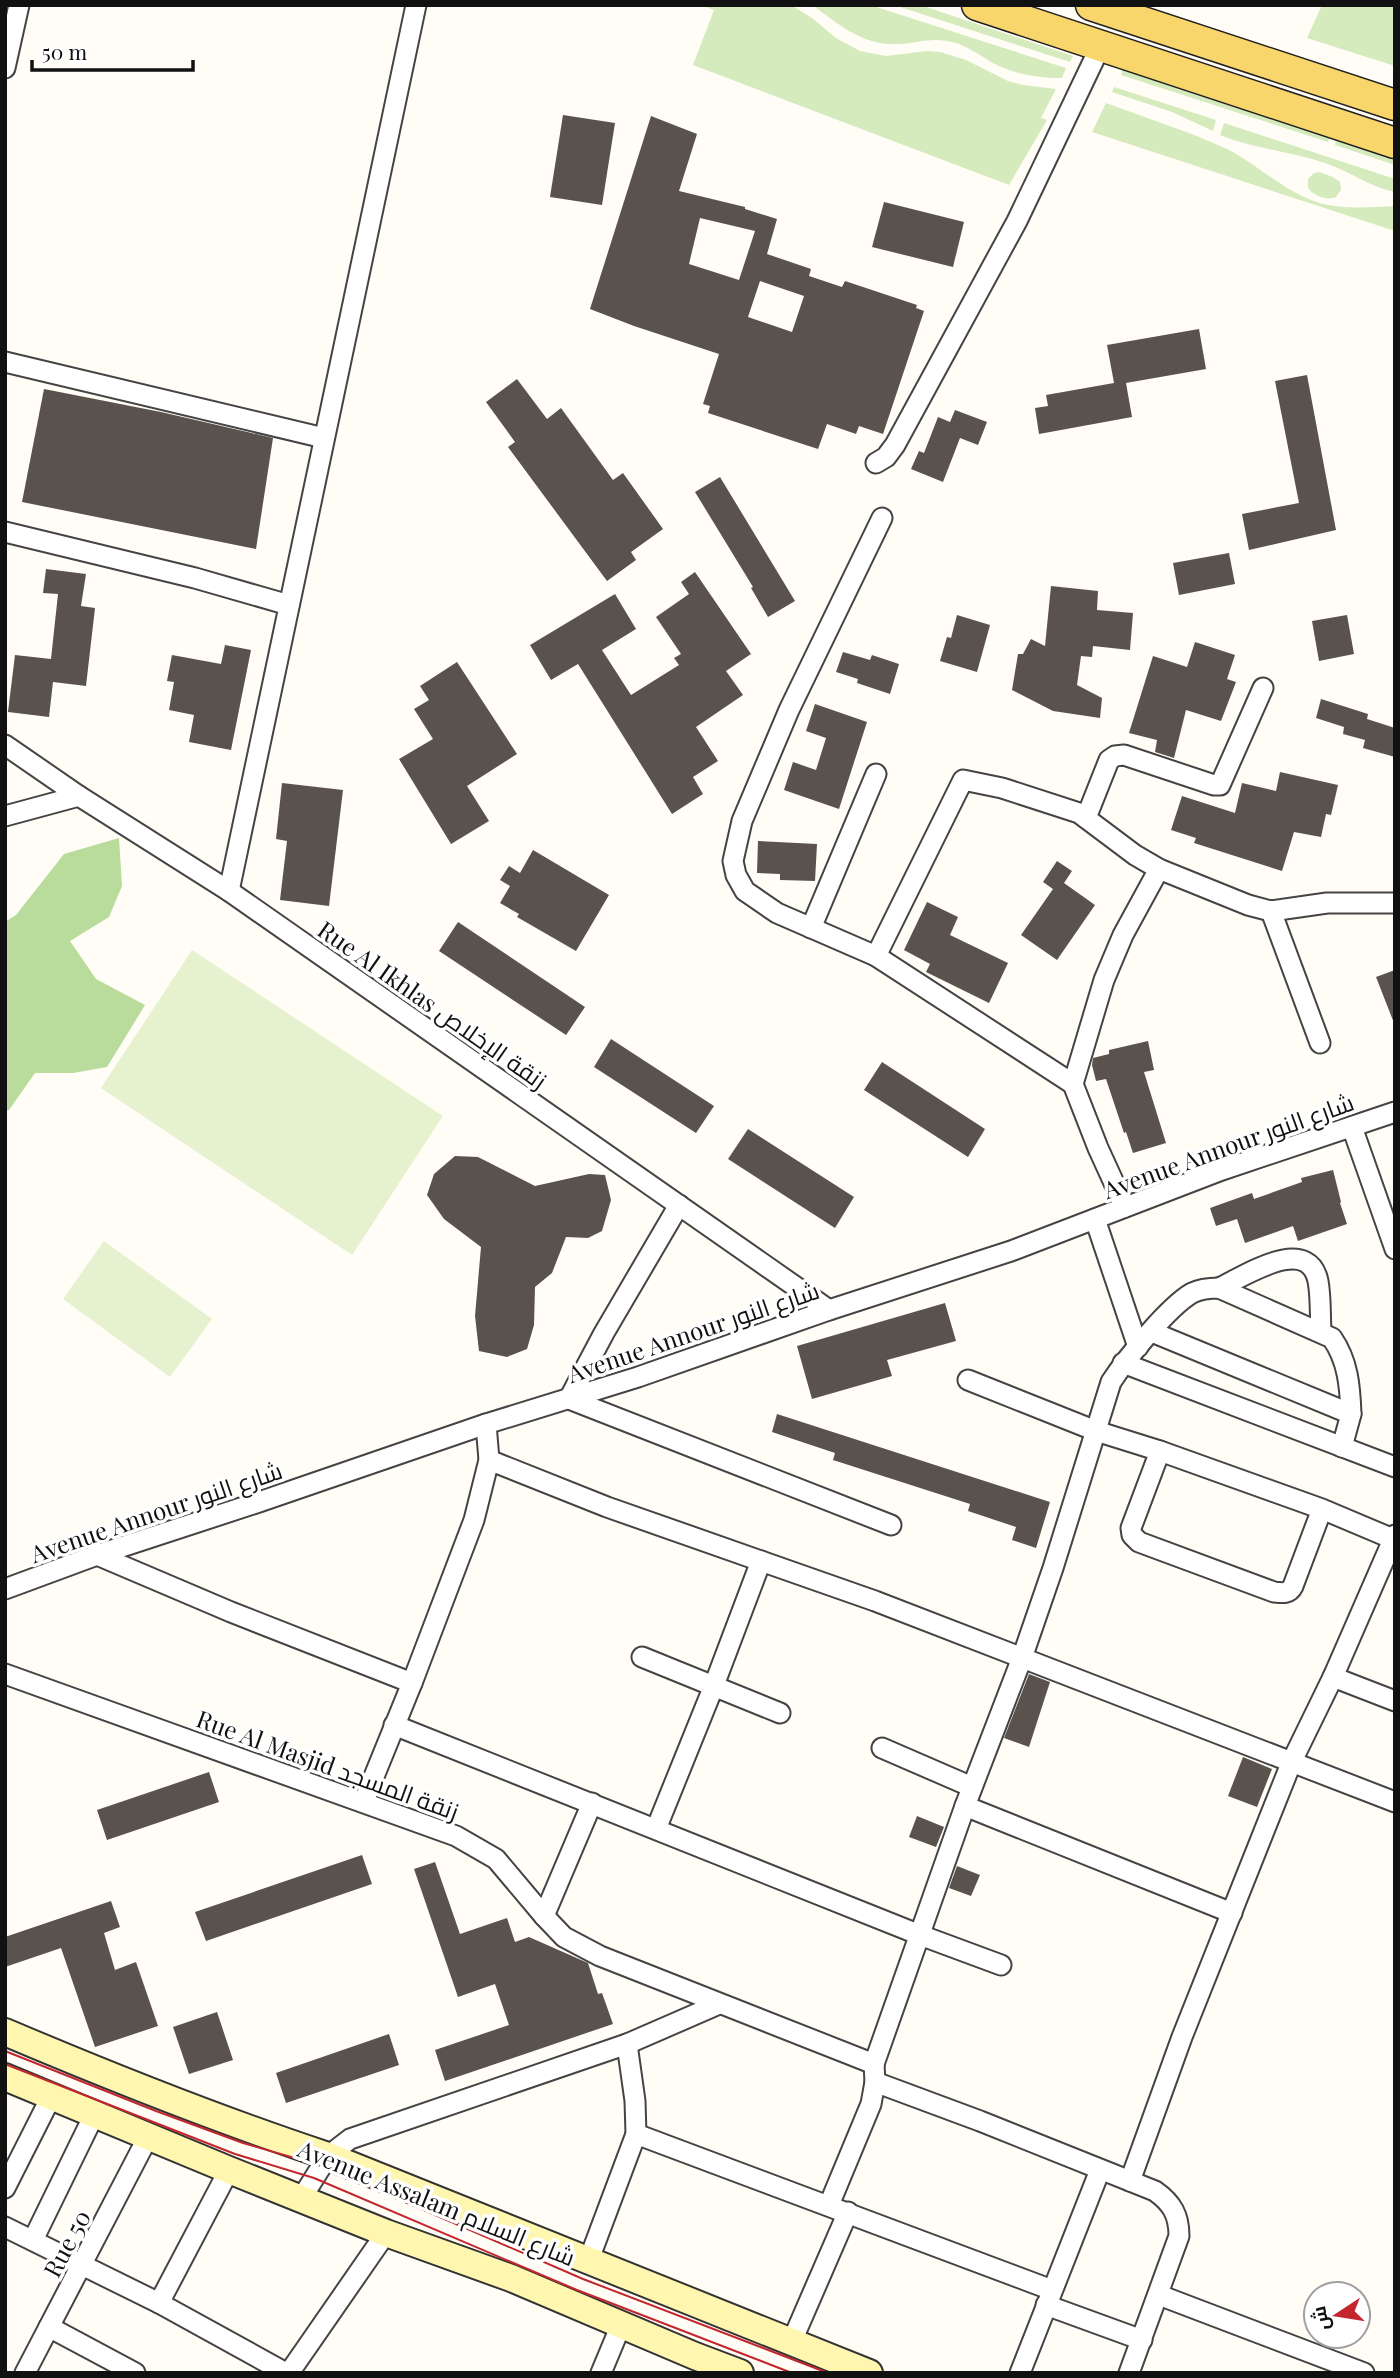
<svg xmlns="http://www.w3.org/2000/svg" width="1400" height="2378" viewBox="0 0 1400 2378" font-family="'Playfair Display',Cairo,serif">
<rect width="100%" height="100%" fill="#fffdf5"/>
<g fill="#d5ebbd">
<path d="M700,5H791L812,18L836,38L860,51L886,56L927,51L940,52L966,60L1008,81L1023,85L1056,89L1041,118L1047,120L1009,185L693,65L714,10Z"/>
<path d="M812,5H870L1066,68L1062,78C1040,78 1019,75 999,66C984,59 972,48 956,43C932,36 920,43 898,44C862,46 839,24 812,5Z"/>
<path d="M894,5H920L1073,56L1070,62Z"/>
<path d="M1322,5H1395V66L1307,38Z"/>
<path d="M1123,67L1331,135L1328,142L1121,75Z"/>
<path d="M1114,87L1216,120L1213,131L1172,112L1112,92Z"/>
<path d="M1106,103C1146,118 1188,131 1227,149C1259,165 1285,193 1320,203C1344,210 1370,207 1395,206V231L1092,132Z"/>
<path d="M1224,123L1395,179V192C1370,187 1349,171 1325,163C1290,151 1254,149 1220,135Z"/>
<path d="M1337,137L1395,157V165L1335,145Z"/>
<path d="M1319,172L1333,177L1340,182L1341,190L1336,197C1327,201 1314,196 1308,188V179L1314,173Z"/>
</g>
<path fill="#b9dc9c" d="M119,838L122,886L109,917L70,941L96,979L145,1005L107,1067L73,1073H35L9,1110L5,1111V922L16,915L64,854Z"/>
<g fill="#e6f2cf">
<path d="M192,950L443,1116L352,1255L101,1088Z"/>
<path d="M104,1241L212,1319L170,1377L63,1299Z"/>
</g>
<g fill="#5a524d" fill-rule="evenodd">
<path d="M563,115L615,123L602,205L550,197Z"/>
<path d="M651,116L697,134L679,191L745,207V209L777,219L767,254L811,269L809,276L842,287L845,281L917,305L916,308L924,311L883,434L859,426L856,434L827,424L818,449L708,413L710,406L703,404L719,354L634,326L590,309ZM700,218L755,231L739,280L689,264ZM760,281L804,296L792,332L748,317Z"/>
<path d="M884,202L964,222L953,267L872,247Z"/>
<path d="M1199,329L1206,369L1126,383L1132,417L1039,434L1035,408L1048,406L1046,395L1114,383L1107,345Z"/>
<path d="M1307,375L1336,530L1249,550L1242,514L1299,503L1275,381Z"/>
<path d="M517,379L547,419L561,408L613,480L623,473L663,529L631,552L636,560L607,581L508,447L515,442L486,402Z"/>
<path d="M44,389L161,412L273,438L256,549L22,502Z"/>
<path d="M955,410L987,422L978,445L960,438L943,482L911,469L919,451L924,453L938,417L950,422Z"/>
<path d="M720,477L795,601L768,617L751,588L753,587L695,492Z"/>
<path d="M1229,553L1235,584L1179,595L1173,563Z"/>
<path d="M46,569L86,574L81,606L95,608L86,686L53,682L49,717L8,712L15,655L51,659L58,594L43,593Z"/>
<path d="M695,572L751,654L726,671L743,695L696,727L718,761L693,777L703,794L672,814L578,664L551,680L530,645L615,594L636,629L602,650L631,695L679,665L674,658L681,654L656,617L689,594L681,582Z"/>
<path d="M1051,586L1098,591L1097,610L1133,613L1130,650L1093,646L1092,657L1081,656L1077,685L1102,698L1100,718L1053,711L1012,690L1018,654H1023L1031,639L1045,646Z"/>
<path d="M957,615L990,625L977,672L940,661L947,637L951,638Z"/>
<path d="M1347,615L1354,654L1319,661L1312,621Z"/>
<path d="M1195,642L1235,655L1227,679L1236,682L1221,721L1186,710L1174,758L1155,752L1157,740L1129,733L1153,656L1187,667Z"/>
<path d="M225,645L251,650L231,750L189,742L194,715L169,710L174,682L167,681L172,655L221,664Z"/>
<path d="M843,652L870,660L872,655L899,664L890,694L857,683L858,679L836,672Z"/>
<path d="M457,662L517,754L467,786L489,821L451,844L399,759L433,739L414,709L429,700L420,686Z"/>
<path d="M1321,699L1368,714L1367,719L1395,728V757L1363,748L1365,740L1343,734L1344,727L1316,718Z"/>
<path d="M815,704L867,722L839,809L784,790L793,762L816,770L826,738L806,731Z"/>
<path d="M1280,772L1338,785L1331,815L1326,814L1321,837L1294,832L1282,871L1194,843L1196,838L1171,830L1182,796L1235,813L1242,783L1276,791Z"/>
<path d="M282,783L343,790L329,906L280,900L287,841L276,839Z"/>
<path d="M758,841L817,844L815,881L780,880V874L757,873Z"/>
<path d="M533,850L609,895L576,951L517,917L519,914L500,903L510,886L500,880L509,866L520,873Z"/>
<path d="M1057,861L1072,871L1064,883L1095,905L1057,960L1021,935L1053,889L1043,882Z"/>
<path d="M927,902L958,917L950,935L1008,963L989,1003L926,972L930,964L904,950Z"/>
<path d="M458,922L585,1007L566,1035L439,951Z"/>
<path d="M1395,970V1022L1394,1023L1376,977Z"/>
<path d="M611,1039L714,1106L696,1133L594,1067Z"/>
<path d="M1148,1041L1154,1070L1144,1072L1166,1143L1133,1153L1126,1132L1124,1133L1106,1079L1096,1081L1092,1065L1093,1058L1109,1054V1050Z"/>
<path d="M882,1062L985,1129L968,1157L864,1090Z"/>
<path d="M748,1129L854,1197L835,1228L728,1159Z"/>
<path d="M455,1156L478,1157L535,1186L589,1174L605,1175L611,1200L602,1231L588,1238L566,1237L552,1273L535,1287L534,1325L527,1349L507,1357L479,1351L475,1316L481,1247L444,1219L427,1195L434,1174Z"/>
<path d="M1333,1170L1341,1202L1340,1203L1347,1224L1298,1241L1293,1226L1245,1243L1237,1219L1216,1226L1210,1208L1252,1193L1254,1199L1302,1182L1301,1178Z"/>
<path d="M945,1303L956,1341L887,1360L892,1376L812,1399L797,1346Z"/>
<path d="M777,1414L1050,1502L1036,1548L1012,1540L1016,1527L968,1511L970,1504L833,1460L835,1453L772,1432Z"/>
<path d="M1029,1674L1050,1682L1029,1747L1004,1738Z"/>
<path d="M1243,1757L1272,1769L1257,1807L1228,1796Z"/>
<path d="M209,1772L219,1802L107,1840L97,1810Z"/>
<path d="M917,1816L944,1827L936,1847L909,1837Z"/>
<path d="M362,1855L372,1884L206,1941L195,1912Z"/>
<path d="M435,1862L460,1934L507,1918L515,1942L529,1937L588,1963L598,1994L602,1993L613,2024L445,2081L435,2050L509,2025L495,1984L458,1997L414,1869Z"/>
<path d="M957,1866L980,1875L971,1896L949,1888Z"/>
<path d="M111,1901L120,1927L104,1933L115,1970L136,1962L158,2026L95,2047L61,1948L5,1967V1937Z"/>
<path d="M217,2012L233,2060L189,2074L173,2027Z"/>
<path d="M389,2034L399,2065L286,2103L276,2073Z"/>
</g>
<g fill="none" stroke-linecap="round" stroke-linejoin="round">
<g stroke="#444" stroke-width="23">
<g id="street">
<path d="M5,68L19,5"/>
<path d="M5,362L324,438"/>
<path d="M876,463L886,457L895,445L1017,221L1101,45"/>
<path d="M882,518L789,710L742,821L733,861L736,875L745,891L777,913L876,956L1073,1084"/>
<path d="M5,532L195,578L289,605"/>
<path d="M5,745L79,796L229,891L829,1310"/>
<path d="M5,816L79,796"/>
<path d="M1086,818L1109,760L1115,756L1124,755L1214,785H1220L1263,688"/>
<path d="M229,891L416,5"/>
<path d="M1271,911L1320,1043"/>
<path d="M811,928L876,774"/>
<path d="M876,956L963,780L1002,788L1079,813L1135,855L1159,869L1248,905L1271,911L1327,903H1395"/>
<path d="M1352,1127L1395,1249"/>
<path d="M679,1205L604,1333L569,1399L891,1525"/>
<path d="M1125,1207L1098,1148L1073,1084L1104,980L1123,935L1159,869"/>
<path d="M1095,1219L1138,1347"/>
<path d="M1219,1288C1243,1277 1308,1233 1318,1281C1321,1297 1320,1315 1321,1331"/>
<path d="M1152,1332L1351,1414L1342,1447"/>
<path d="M1123,1363L1395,1467"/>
<path d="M968,1380L1096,1431L1160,1451"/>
<path d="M489,1460L607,1507L875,1601L1395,1802"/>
<path d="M1322,1509L1293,1586C1289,1594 1283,1593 1274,1592L1139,1542L1132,1535L1131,1528L1160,1451L1322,1509L1393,1539"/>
<path d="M97,1555L231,1612L412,1683"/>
<path d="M5,1589L97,1555L259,1502L486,1424L638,1377L829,1310L1011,1251L1222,1170L1395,1112"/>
<path d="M642,1657L780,1713"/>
<path d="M5,1674L456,1836L496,1859L544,1916L564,1937L600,1956L874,2064L875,2082L980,2121L1155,2191C1172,2203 1179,2215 1179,2236L1129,2373"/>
<path d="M1333,1677L1395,1701"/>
<path d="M394,1725L920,1935L1001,1965"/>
<path d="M882,1748L972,1787"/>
<path d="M364,1801L412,1683L474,1520L489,1460L486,1424"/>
<path d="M965,1806L1232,1913"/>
<path d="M656,1829L713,1688L761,1561"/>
<path d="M544,1916L592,1803"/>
<path d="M627,2044L635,2101L636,2134L1052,2290"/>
<path d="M874,2064L965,1806L1022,1658L1053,1568L1111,1382C1126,1359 1168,1307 1192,1293C1200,1289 1210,1288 1219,1288L1332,1338C1348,1361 1350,1386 1351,1414"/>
<path d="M1130,2181L1182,2037L1292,1761L1333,1677L1395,1535"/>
<path d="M5,2188L52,2095"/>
<path d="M301,2199L328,2156L350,2139L627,2044L719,2004"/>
<path d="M829,2205L871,2104L875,2082"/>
<path d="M5,2227L159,2303L286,2373"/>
<path d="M33,2240L95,2113"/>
<path d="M588,2262L636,2134"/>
<path d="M1159,2295L1364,2373"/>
<path d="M159,2303L229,2170"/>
<path d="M1046,2305L1142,2340"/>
<path d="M49,2327L135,2373"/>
<path d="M792,2341L848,2212"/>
<path d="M25,2373L149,2135"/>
<path d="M289,2373L386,2233"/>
<path d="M601,2373L621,2325"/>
<path d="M1020,2373L1100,2170"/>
</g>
</g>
<g stroke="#333" stroke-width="30">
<g id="secondary">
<path d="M5,2032C111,2077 219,2120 328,2156L869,2373"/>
<path d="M5,2077L229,2170L386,2233L511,2278L695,2356L740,2373"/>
</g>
</g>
<g stroke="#222" stroke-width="33">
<g id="primary">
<path d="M977,5L1395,143"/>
<path d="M1091,5L1395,105"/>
</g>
</g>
<use href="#street" stroke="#fff" stroke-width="19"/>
<use href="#secondary" stroke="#fff6b0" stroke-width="26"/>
<use href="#primary" stroke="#f9d66b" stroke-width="30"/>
<g stroke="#c4262e" stroke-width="2">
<path d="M5,2051L156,2111L243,2143L322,2166L583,2279L828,2373"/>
<path d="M5,2064L235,2154L314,2178L577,2290L792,2373"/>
</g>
</g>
<g text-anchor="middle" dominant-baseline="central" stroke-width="7" stroke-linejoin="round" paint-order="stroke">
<g font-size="24" fill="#111" stroke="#fff">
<text transform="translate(433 1004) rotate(35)">Rue Al Ikhlas زنقة الإخلاص</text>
<text transform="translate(1228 1145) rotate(-20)">Avenue Annour شارع النور</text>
<text transform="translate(693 1331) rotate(-19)">Avenue Annour شارع النور</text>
<text transform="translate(156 1511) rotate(-19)">Avenue Annour شارع النور</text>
<text transform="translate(328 1764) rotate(20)">Rue Al Masjid زنقة المسجد</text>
<text transform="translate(437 2202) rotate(22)">Avenue Assalam شارع السلام</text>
<text transform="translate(66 2243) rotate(-62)">Rue 50</text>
</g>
</g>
<rect width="1400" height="2378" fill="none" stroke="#111111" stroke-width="14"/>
<g transform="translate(1337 2315) rotate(258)"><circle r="33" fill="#ffffff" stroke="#a0a0a0" stroke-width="2"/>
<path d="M0-5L12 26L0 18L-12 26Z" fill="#c4262e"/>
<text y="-10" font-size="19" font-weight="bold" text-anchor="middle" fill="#111111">ش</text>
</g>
<path d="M32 60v10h161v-10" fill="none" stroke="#111111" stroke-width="3.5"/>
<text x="42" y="60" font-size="21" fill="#111111" stroke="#ffffff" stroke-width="5" paint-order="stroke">50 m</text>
</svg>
